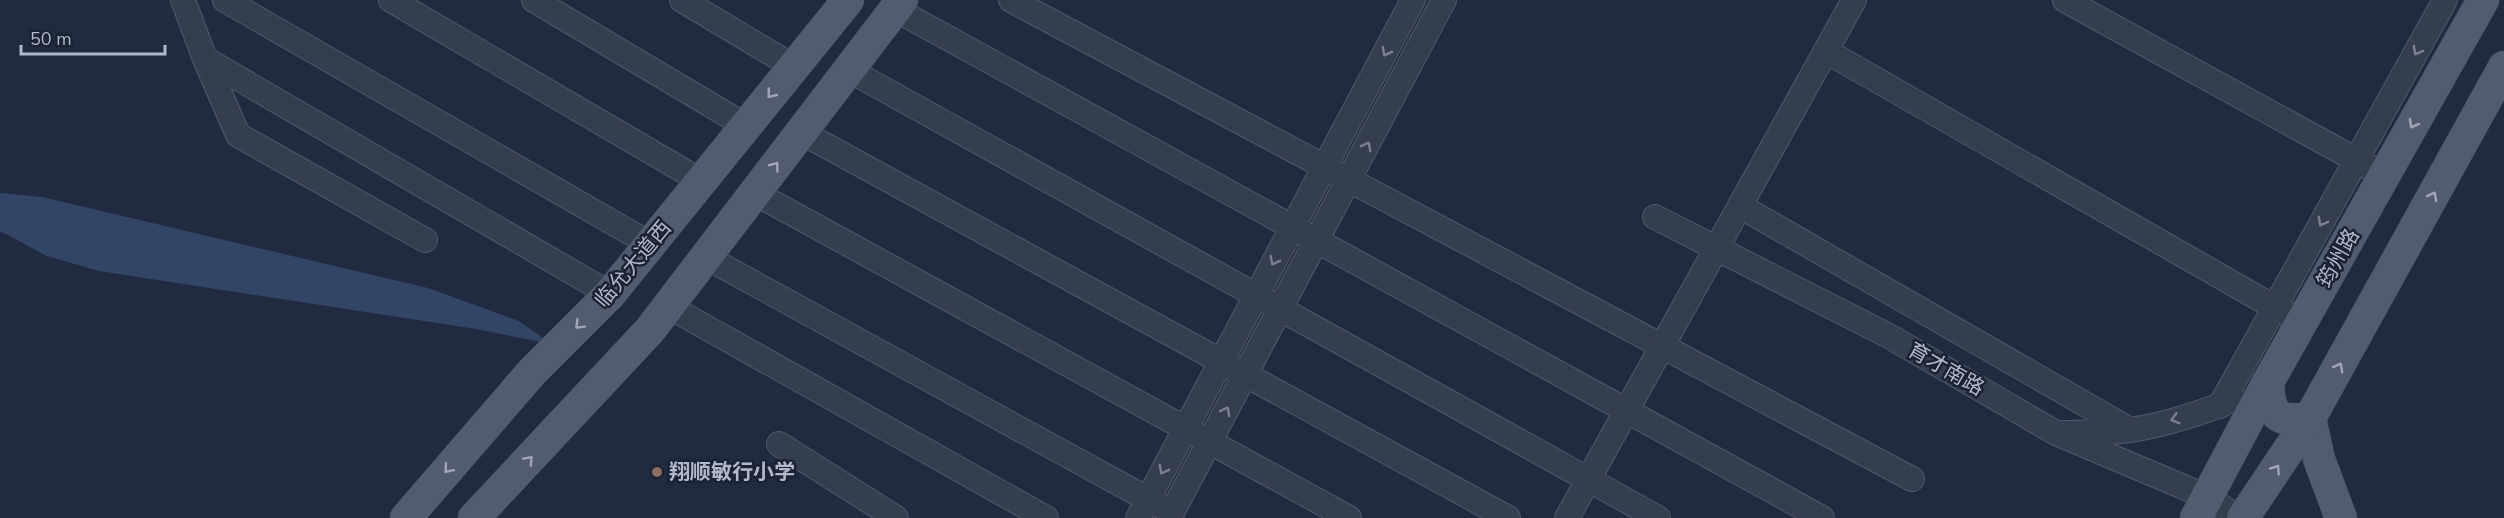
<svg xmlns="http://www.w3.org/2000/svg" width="2504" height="518" viewBox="0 0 2504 518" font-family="'Nunito Sans','Noto Sans SC',sans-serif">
<rect width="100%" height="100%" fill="#212b3f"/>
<path fill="#334567" d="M0,193L42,197L428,288L519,321L551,344L476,329L99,271L47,256L0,231Z"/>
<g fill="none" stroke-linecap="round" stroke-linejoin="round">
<g stroke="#505869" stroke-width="26">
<g id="minor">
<path d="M183,0L205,59L238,135L425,240"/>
<path d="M225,0L650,244"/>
<path d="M391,0L701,181"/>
<path d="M534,0L746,126"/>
<path d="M682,0L794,67"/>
<path d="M1011,0L1912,479"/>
<path d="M2065,0L2369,167"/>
<path d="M895,9L1822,518"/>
<path d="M1826,51L2302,323"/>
<path d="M205,59L610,294"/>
<path d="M849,70L1658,518"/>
<path d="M801,132L1508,518"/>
<path d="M755,193L1349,518"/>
<path d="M1740,206L2130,430"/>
<path d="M1655,217L1889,336L2056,433L2207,497L2239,518"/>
<path d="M706,257L1162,507"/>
<path d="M668,306L1046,518"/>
<path d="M2220,406L2445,0"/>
<path d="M2064,433C2086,432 2108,433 2130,430C2160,426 2206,412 2234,399"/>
<path d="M779,444L896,518"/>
<path d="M1138,518L1413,0"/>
<path d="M1169,518L1444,0"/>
<path d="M1567,518L1854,0"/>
</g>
</g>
<g stroke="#3e4757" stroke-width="33">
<g id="major">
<path d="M2268,382C2270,415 2276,423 2310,418"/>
<path d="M2310,418L2319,459L2341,518"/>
<path d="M406,518L532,372L610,294L848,0"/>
<path d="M474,518L650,330L902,0"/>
<path d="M2196,518L2268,382L2483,0"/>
<path d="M2243,518L2310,418L2504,67"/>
</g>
</g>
<use href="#minor" stroke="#353e4e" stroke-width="24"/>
<use href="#major" stroke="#535c6f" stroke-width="32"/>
</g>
<defs><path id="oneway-chevron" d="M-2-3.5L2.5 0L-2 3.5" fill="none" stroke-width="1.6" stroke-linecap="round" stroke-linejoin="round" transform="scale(1.5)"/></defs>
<g stroke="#798192">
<use href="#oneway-chevron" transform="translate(2417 51) rotate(119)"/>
<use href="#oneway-chevron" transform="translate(1386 52) rotate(118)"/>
<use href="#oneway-chevron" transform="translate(1367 146) rotate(-62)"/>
<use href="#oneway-chevron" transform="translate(2322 222) rotate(119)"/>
<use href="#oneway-chevron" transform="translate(1274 261) rotate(118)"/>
<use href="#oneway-chevron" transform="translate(1226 411) rotate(-62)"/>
<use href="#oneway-chevron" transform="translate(2175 419) rotate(164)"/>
<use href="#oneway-chevron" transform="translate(1163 470) rotate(118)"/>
</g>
<g stroke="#9ea6b8">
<use href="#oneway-chevron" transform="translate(771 94) rotate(129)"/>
<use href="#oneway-chevron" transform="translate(2413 124) rotate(119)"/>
<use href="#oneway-chevron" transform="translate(775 166) rotate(-53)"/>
<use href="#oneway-chevron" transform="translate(2433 196) rotate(-61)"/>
<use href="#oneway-chevron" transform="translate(579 325) rotate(135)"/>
<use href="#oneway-chevron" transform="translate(2339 367) rotate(-61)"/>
<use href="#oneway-chevron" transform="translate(529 460) rotate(-47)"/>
<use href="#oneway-chevron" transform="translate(448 469) rotate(131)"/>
<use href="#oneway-chevron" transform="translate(2276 469) rotate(-56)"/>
</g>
<circle fill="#8d6e63" stroke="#1a2333" stroke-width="2" cx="657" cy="472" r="6"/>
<g text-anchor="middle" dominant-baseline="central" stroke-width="5" stroke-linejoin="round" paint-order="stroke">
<g font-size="21" fill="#b1b8ca" stroke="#1a2333">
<text transform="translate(2338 258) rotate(-61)">筠州路</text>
<text transform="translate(633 264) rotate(-50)">临允大道西</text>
<text transform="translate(1946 369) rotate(30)">育才南路</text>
</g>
<g font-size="21" font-weight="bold" fill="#b1b8ca" stroke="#1a2333" text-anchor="start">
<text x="669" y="472">翔顺敏行小学</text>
</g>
</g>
<path d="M21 45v9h144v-9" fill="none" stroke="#b1b8ca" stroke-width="3"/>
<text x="30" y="45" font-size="18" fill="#b1b8ca" stroke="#1a2333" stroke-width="4.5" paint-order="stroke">50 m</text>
</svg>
